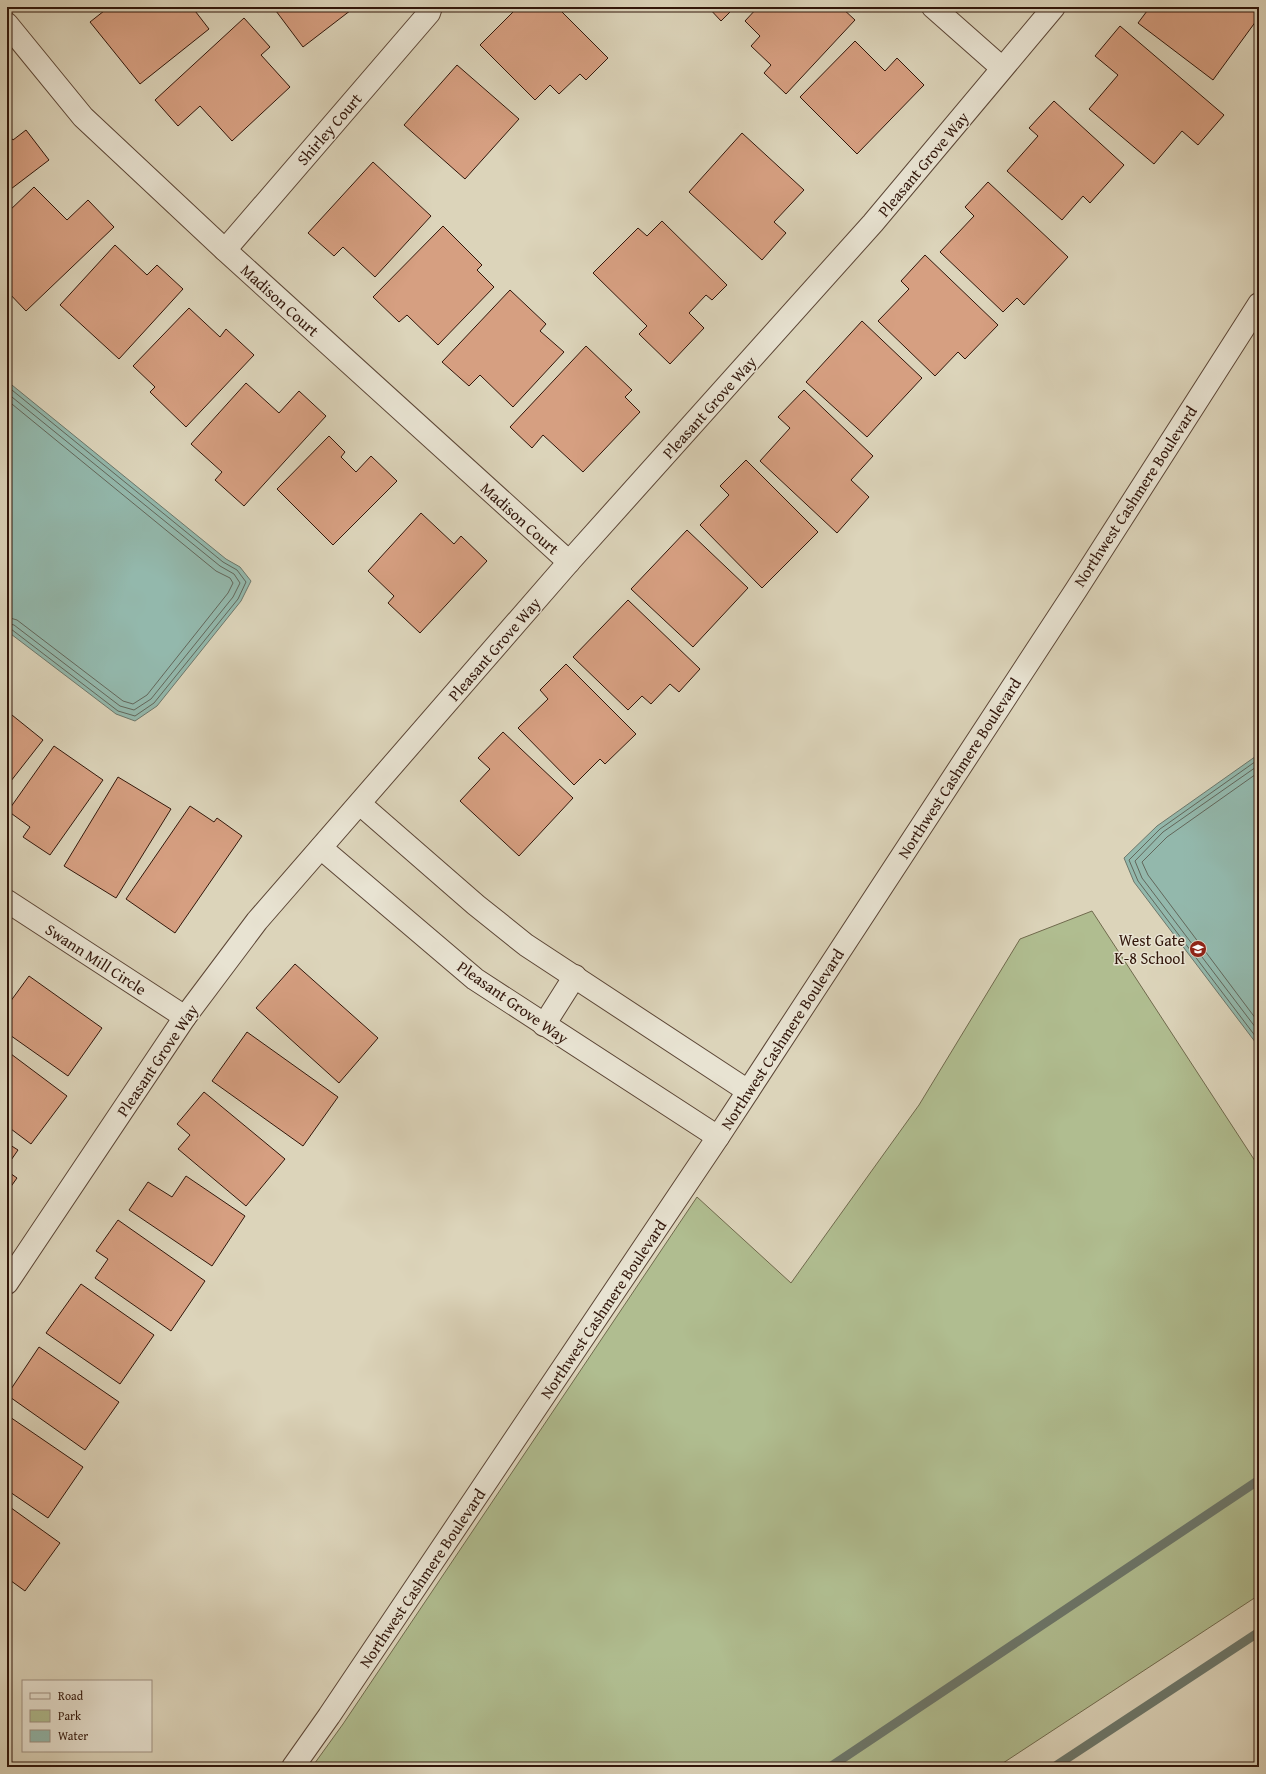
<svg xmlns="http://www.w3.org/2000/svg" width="1266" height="1774" viewBox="0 0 1266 1774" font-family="'Gentium Book Plus',serif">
<rect width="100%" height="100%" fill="#dcd4ba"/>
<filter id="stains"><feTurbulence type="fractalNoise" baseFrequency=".005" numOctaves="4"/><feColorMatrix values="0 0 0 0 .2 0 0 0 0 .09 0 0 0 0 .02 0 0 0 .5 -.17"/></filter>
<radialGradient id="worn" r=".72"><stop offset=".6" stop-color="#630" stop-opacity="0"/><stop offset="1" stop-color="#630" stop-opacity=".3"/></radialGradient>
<path fill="#b0bd90" stroke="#706a4d" d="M1092,911L1259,1167V1595L997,1767H312L343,1724L697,1197L791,1283L919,1105L1020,939Z"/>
<g fill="#93b8ac" stroke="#6c776b">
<path d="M7,381L226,559L240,567L251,581L241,601L157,706L135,721L116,714L7,631Z"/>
<path d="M1259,754V1047L1134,882L1124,858L1157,826Z"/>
</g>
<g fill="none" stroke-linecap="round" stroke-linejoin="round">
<g stroke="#62675b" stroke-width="1">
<path d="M7,386L223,562L237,570L246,582L238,599L154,703L135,716L118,711L11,629L7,628"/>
<path d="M7,393L220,566L234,574L240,583L233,597L151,699L134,710L120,706L14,625L7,623"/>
<path d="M7,400L216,571L230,578L233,583L228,593L147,695L133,704L123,701L17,620L7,617"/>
<path d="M1259,759L1160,829L1129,860L1138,881L1259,1041"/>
<path d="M1259,765L1163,832L1135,861L1142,878L1259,1032"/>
<path d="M1259,772L1167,837L1142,862L1148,875L1259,1023"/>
</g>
<g stroke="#6c776b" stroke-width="9">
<path d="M830,1767L1259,1480"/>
<path d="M1054,1767L1259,1632"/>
</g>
</g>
<g fill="#d69f81" stroke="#31160a">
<path d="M109,7H192L209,29L140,84L90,22Z"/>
<path d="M273,7H355L303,47Z"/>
<path d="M518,7H557L608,58L586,80L580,74L559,94L550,85L535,100L480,45Z"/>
<path d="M708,7H735L721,21Z"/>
<path d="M758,7H841L855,20L786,94L764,73L771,65L751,46L760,36L745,21Z"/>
<path d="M1150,7H1256L1259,9V17L1213,80L1138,23Z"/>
<path d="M244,18L270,47L261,55L290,87L232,141L200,106L178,126L155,100Z"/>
<path d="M1120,26L1224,115L1198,145L1182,131L1154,164L1089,109L1118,75L1095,56Z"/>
<path d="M855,41L885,71L897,58L924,85L857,154L800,97Z"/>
<path d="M457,65L519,119L465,179L404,125Z"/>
<path d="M1054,101L1124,165L1090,203L1083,196L1062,220L1007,171L1038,136L1029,128Z"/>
<path d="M26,130L49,160L7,192V133L13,140Z"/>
<path d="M742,133L804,190L774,222L786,233L762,260L689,192Z"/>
<path d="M373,162L431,216L375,277L343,247L334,256L308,233Z"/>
<path d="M988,182L1068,257L1024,305L1017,298L1003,312L940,252L974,216L965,207Z"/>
<path d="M34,187L67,220L88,200L114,227L26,311L7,291V213Z"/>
<path d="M662,221L727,285L712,300L706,295L689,313L704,328L670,364L639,334L647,326L593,273L638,228L647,236Z"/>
<path d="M443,226L482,265L477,270L494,287L438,345L407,315L399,322L373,297Z"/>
<path d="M115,245L147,275L157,265L183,289L119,359L60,305Z"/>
<path d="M925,255L998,325L965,359L958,352L935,376L878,321L909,289L901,281Z"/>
<path d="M510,290L546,324L540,331L564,352L513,407L480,375L469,386L442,362Z"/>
<path d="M189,308L220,337L226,329L254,355L186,427L150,392L155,387L133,366Z"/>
<path d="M862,321L922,378L867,437L806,382Z"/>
<path d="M586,346L632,390L625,397L640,412L583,472L543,435L532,448L510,427Z"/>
<path d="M246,383L279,413L299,391L326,416L244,506L215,480L222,472L191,444Z"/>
<path d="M804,390L873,456L851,480L869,497L837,533L760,461L790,428L778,417Z"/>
<path d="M329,436L345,452L341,457L356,472L371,456L397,481L333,545L277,489Z"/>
<path d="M746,460L818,532L762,588L700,525L729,495L720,486Z"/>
<path d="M421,513L454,544L461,536L487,561L420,633L388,603L394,596L368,571Z"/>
<path d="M687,530L748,588L693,647L631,589Z"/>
<path d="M628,600L700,669L679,692L670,684L651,704L642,696L628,710L573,657Z"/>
<path d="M566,664L636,734L605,764L600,759L574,785L518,728L548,699L540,690Z"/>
<path d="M7,711L43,740L7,786Z"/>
<path d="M503,732L573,798L519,856L460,801L490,769L478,758Z"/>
<path d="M54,746L103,780L50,855L23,837L30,827L8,811Z"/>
<path d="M118,777L171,809L116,898L64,866Z"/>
<path d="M190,806L214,822L217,818L242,836L175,933L126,899Z"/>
<path d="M295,964L378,1038L339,1083L256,1008Z"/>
<path d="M29,976L102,1028L68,1076L7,1033V1000L10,1002Z"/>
<path d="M247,1032L338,1097L303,1146L212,1081Z"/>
<path d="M7,1051L67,1096L31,1144L7,1126Z"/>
<path d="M204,1092L285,1159L246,1206L178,1149L190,1135L177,1124Z"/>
<path d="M7,1143L18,1150L7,1166Z"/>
<path d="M7,1171L17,1178L7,1192Z"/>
<path d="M186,1176L245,1216L212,1266L129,1210L148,1182L172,1197Z"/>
<path d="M118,1220L205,1281L171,1331L95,1278L108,1259L96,1251Z"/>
<path d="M81,1284L154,1335L120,1384L46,1333Z"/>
<path d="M39,1347L119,1402L85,1450L7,1395Z"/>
<path d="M7,1415L83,1467L48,1518L7,1490Z"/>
<path d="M7,1505L60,1543L25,1591L7,1578Z"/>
</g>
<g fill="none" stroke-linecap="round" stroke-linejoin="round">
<g stroke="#5c4636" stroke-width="24">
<g id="minor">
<path d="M933,7L1002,68"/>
<path d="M7,24L83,117L225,250L569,562"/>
<path d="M225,250L429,13L431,7"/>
<path d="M360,804L476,905L526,945L748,1091"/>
<path d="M321,848L475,979L718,1137"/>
<path d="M7,901L185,1017"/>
<path d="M544,1025L575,976"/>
<path d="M7,1283L185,1017L257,921L569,562L873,223L1054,7"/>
<path d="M293,1767L329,1716L718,1137L1076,590L1259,304"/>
</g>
</g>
<use href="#minor" stroke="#e8e3d2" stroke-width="22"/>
</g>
<defs>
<g id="school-disc" transform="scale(0.9)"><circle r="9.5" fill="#8f2418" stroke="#e8e3d2"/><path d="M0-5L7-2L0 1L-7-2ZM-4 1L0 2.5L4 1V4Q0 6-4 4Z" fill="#fff"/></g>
</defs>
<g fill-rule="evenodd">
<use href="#school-disc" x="1198" y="949"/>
</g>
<g text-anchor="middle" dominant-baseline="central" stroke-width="3" stroke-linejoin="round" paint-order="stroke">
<g font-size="16" fill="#31160a" stroke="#e8e3d2">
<text transform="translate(329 129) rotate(-49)">Shirley Court</text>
<text transform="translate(923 164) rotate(-50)">Pleasant Grove Way</text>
<text transform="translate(280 300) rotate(42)">Madison Court</text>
<text transform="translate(709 407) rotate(-48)">Pleasant Grove Way</text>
<text transform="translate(1135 496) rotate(-57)">Northwest Cashmere Boulevard</text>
<text transform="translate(520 518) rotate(42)">Madison Court</text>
<text transform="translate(494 649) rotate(-49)">Pleasant Grove Way</text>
<text transform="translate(959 768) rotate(-57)">Northwest Cashmere Boulevard</text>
<text transform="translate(96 959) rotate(33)">Swann Mill Circle</text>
<text transform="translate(513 1002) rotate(35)">Pleasant Grove Way</text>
<text transform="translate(782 1039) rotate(-57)">Northwest Cashmere Boulevard</text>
<text transform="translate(157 1060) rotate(-56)">Pleasant Grove Way</text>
<text transform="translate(603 1309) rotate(-56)">Northwest Cashmere Boulevard</text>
<text transform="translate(422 1578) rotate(-56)">Northwest Cashmere Boulevard</text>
</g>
<g font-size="16" fill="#31160a" stroke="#e8e3d2" text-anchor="end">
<text x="1185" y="940">West Gate<tspan x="1185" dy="18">K-8 School</tspan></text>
</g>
</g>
<rect width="1266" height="1774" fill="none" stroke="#dcd4ba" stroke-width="24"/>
<rect x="8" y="8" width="1250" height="1758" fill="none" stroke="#31160a" stroke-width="2"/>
<rect x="12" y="12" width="1242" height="1750" fill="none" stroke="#31160a"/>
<rect x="22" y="1680" width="130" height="72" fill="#e8e3d2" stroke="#9f9182"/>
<rect x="30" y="1693" width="20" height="6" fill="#e8e3d2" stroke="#9f9182"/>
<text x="58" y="1700" font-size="12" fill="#31160a">Road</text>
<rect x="30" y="1710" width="20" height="12" fill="#b0bd90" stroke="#9f9182"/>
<text x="58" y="1720" font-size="12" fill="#31160a">Park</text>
<rect x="30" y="1730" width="20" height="12" fill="#93b8ac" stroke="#9f9182"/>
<text x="58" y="1740" font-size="12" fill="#31160a">Water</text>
<rect width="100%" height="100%" filter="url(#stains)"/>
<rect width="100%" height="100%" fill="url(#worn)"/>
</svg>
